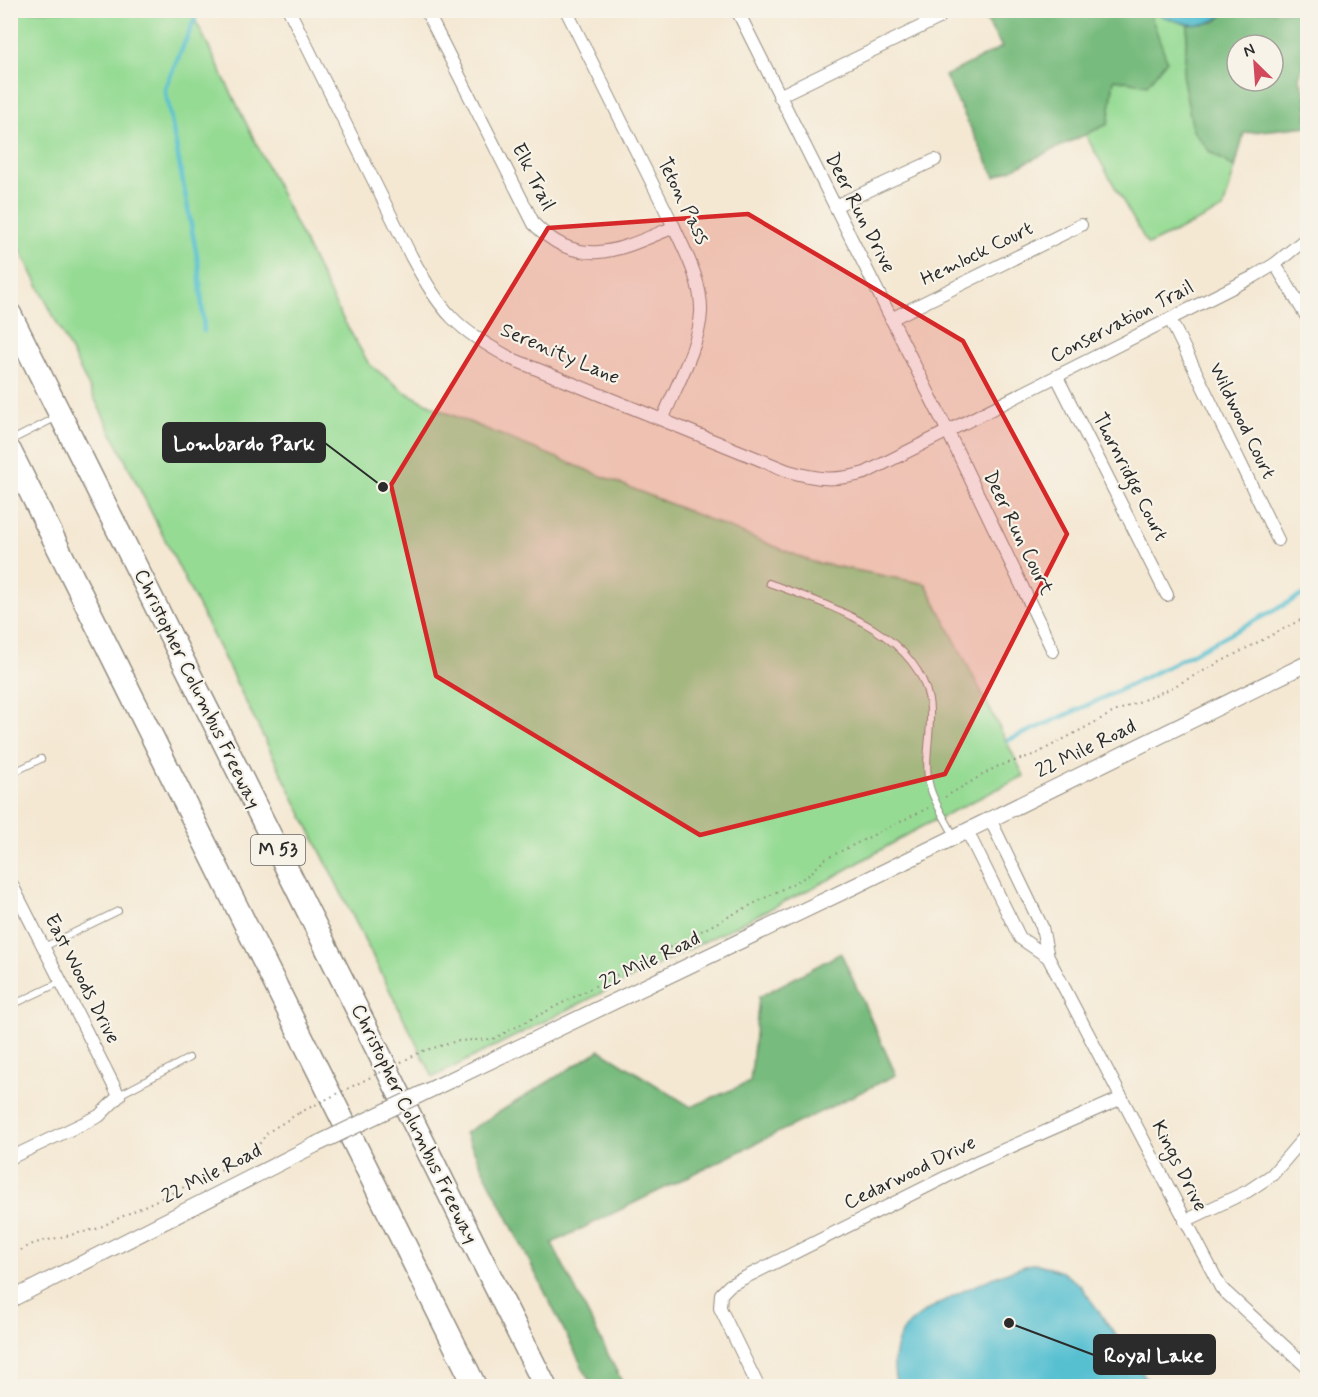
<svg xmlns="http://www.w3.org/2000/svg" width="1318" height="1397" viewBox="0 0 1318 1397" font-family="Mynerve,sans-serif">
<rect width="100%" height="100%" fill="#f7f3e8"/>
<filter id="ink" filterUnits="userSpaceOnUse"><feTurbulence type="fractalNoise" baseFrequency=".0167" numOctaves="2"/><feDisplacementMap in="SourceGraphic" scale="12" xChannelSelector="R" yChannelSelector="G"/><feConvolveMatrix kernelMatrix="1 2 1 2 8 2 1 2 1" color-interpolation-filters="sRGB"/></filter>
<filter id="wash" filterUnits="userSpaceOnUse"><feTurbulence type="fractalNoise" baseFrequency=".008" numOctaves="4" result="noise"/><feDisplacementMap in="SourceGraphic" scale="24" xChannelSelector="R" yChannelSelector="G"/><feGaussianBlur stdDeviation="1.35" result="paint"/><feColorMatrix in="noise" values="0 0 0 0 0 0 0 0 0 0 0 0 0 0 0 0 0 1.4 0 .05"/><feComposite in="paint" operator="in"/></filter>
<g filter="url(#wash)">
<rect width="100%" height="100%" fill="#f4e8d3"/>
<g fill="#96db94" stroke="#608360" stroke-width="1.5">
<path d="M11,11H191L339,312L369,364L405,392L442,411L813,562L926,584L1024,776L919,828L832,878L433,1077L11,231Z"/>
<path d="M1149,11L1188,25L1183,79L1210,152L1235,168L1223,209L1148,245L1085,134L1108,124L1114,79L1166,60Z"/>
</g>
<g fill="#78bb7e" stroke="#527354" stroke-width="1.5" fill-rule="evenodd">
<path d="M981,11H1149L1167,60L1147,85L1114,79L1108,124L995,177L945,76L1002,47Z"/>
<path d="M1228,11H1307V56L1299,77L1307,98V126L1244,133L1235,168L1210,152L1193,131L1183,79L1188,25L1215,22ZM1237,45H1273V81H1237Z"/>
<path d="M841,953L896,1075L552,1243L624,1386H592L465,1133L600,1050L691,1107L750,1082L759,997Z"/>
</g>
<g fill="#56c0d1" stroke="#40767e" stroke-width="1.5">
<path d="M1149,11H1228C1201,35 1179,22 1149,11Z"/>
<path d="M1035,1263L1062,1272L1080,1285L1152,1386H897C892,1369 893,1350 902,1333C916,1307 1006,1271 1035,1263Z"/>
</g>
<g fill="none" stroke-linecap="round" stroke-linejoin="round">
<g stroke="#56c0d1" stroke-width="4.5">
<path d="M197,14L165,88L199,267L204,331"/>
<path d="M1008,740C1113,697 1208,646 1308,592"/>
</g>
</g>
</g>
<g filter="url(#ink)">
<g fill="none" stroke-linecap="round" stroke-linejoin="round">
<g stroke="#908a7f" stroke-width="8">
<g id="service">
<path d="M10,441L55,418"/>
<path d="M769,583C824,604 916,631 929,700C934,728 922,759 930,787C934,803 947,821 954,836"/>
<path d="M10,774L41,759"/>
<path d="M44,947L118,911"/>
<path d="M10,1006L61,982"/>
<path d="M119,1095L189,1058"/>
</g>
</g>
<g stroke="#908a7f" stroke-width="14">
<g id="minor">
<path d="M289,10L411,256C443,314 454,327 512,359L788,471C819,480 835,481 865,473L1253,277L1275,264L1308,237"/>
<path d="M426,10L534,224C581,272 621,249 674,227"/>
<path d="M566,10L674,227C686,253 702,283 701,312C700,344 675,388 663,418"/>
<path d="M737,10L948,432L1053,651"/>
<path d="M779,96L939,18"/>
<path d="M835,206L935,160"/>
<path d="M1275,264L1308,319"/>
<path d="M891,319L1081,225"/>
<path d="M1170,319L1278,540"/>
<path d="M1057,377L1167,595"/>
<path d="M967,831L1020,938L1048,957L1042,927L990,819"/>
<path d="M10,881L119,1096L99,1116L10,1158"/>
<path d="M1048,957L1221,1288L1308,1368"/>
<path d="M1185,1221L1248,1191L1272,1175L1308,1133"/>
<path d="M758,1386L720,1308L721,1294L730,1285L976,1162L1122,1098"/>
</g>
</g>
<g stroke="#908a7f" stroke-width="17">
<g id="tertiary">
<path d="M436,1087L857,885L1308,663"/>
<path d="M10,1300L315,1145"/>
</g>
</g>
<g stroke="#908a7f" stroke-width="25">
<g id="motorway">
<path d="M10,314L545,1386"/>
<path d="M10,451L475,1386"/>
</g>
</g>
<g stroke="#908a7f" stroke-width="2" stroke-dasharray="1.5 4.5" stroke-linecap="butt">
<path d="M945,797L996,767L1036,754L1112,713L1167,690L1308,616"/>
<path d="M423,1051L457,1041L493,1039L809,875L825,859L928,808"/>
<path d="M10,1255L35,1243L96,1229L243,1159L254,1151L268,1132L299,1113"/>
</g>
<use href="#service" stroke="#fff" stroke-width="6"/>
<use href="#minor" stroke="#fff" stroke-width="12"/>
<use href="#tertiary" stroke="#fff" stroke-width="15"/>
<use href="#motorway" stroke="#fff" stroke-width="22"/>
<g stroke="#908a7f" stroke-width="17" stroke-linecap="butt">
<path id="tertiary-bridge" d="M315,1145L436,1087"/>
</g>
<path stroke="#908a7f" stroke-width="2" stroke-dasharray="1.5 4.5" stroke-linecap="butt" d="M299,1113L423,1051"/>
<use href="#tertiary-bridge" stroke="#fff" stroke-width="15"/>
</g>
</g>
<path fill="#d62828" fill-opacity="0.2" stroke="#d62828" stroke-width="4.5" stroke-linejoin="round" d="M748,214L963,341L1067,534L945,774L700,835L436,676L391,485L548,228Z"/>
<g text-anchor="middle" dominant-baseline="central" stroke-width="4.5" stroke-linejoin="round" paint-order="stroke">
<rect fill="#f7f3e8" stroke="#686764" stroke-width="1.5" x="251" y="835" width="54" height="30" rx="4.5"/>
<g font-size="18" font-weight="bold" fill="#2b2b2b">
<text x="278" y="850">M 53</text>
</g>
<g font-size="20" fill="#2b2b2b" stroke="#f7f3e8">
<text transform="translate(533 177) rotate(63)">Elk Trail</text>
<text transform="translate(683 201) rotate(64)">Teton Pass</text>
<text transform="translate(860 213) rotate(63)">Deer Run Drive</text>
<text transform="translate(977 254) rotate(-26)">Hemlock Court</text>
<text transform="translate(1122 322) rotate(-27)">Conservation Trail</text>
<text transform="translate(560 354) rotate(23)">Serenity Lane</text>
<text transform="translate(1242 421) rotate(64)">Wildwood Court</text>
<text transform="translate(1130 477) rotate(63)">Thornridge Court</text>
<text transform="translate(1018 533) rotate(64)">Deer Run Court</text>
<text transform="translate(197 689) rotate(64)">Christopher Columbus Freeway</text>
<text transform="translate(1086 749) rotate(-26)">22 Mile Road</text>
<text transform="translate(650 961) rotate(-26)">22 Mile Road</text>
<text transform="translate(82 979) rotate(63)">East Woods Drive</text>
<text transform="translate(414 1124) rotate(64)">Christopher Columbus Freeway</text>
<text transform="translate(1179 1166) rotate(63)">Kings Drive</text>
<text transform="translate(910 1173) rotate(-26)">Cedarwood Drive</text>
<text transform="translate(212 1174) rotate(-27)">22 Mile Road</text>
</g>
</g>
<path fill="none" stroke="#2b2b2b" stroke-width="2" d="M383 487L325 443M1009 1323L1094 1355"/>
<g fill="#2b2b2b" stroke="#f7f3e8" stroke-width="2">
<circle cx="383" cy="487" r="6"/>
<circle cx="1009" cy="1323" r="6"/>
</g>
<g fill="#2b2b2b" stroke="#2b2b2b" stroke-width="2">
<rect x="163" y="423" width="162" height="39" rx="6"/>
<rect x="1094" y="1335" width="121" height="39" rx="6"/>
</g>
<g font-size="21" text-anchor="middle" font-weight="bold" fill="#fff">
<text x="244" y="450">Lombardo Park</text>
<text x="1154" y="1362">Royal Lake</text>
</g>
<rect width="1318" height="1397" fill="none" stroke="#f7f3e8" stroke-width="36"/>
<g transform="translate(1255 63) rotate(335)"><circle r="28" fill="#f7f3e8" stroke="#a5a39c" stroke-width="1.5"/>
<path d="M0-4.5L10 22L0 15L-10 22Z" fill="#d1495b"/>
<text y="-9" font-size="16" font-weight="bold" text-anchor="middle" fill="#2b2b2b">N</text>
</g>
</svg>
